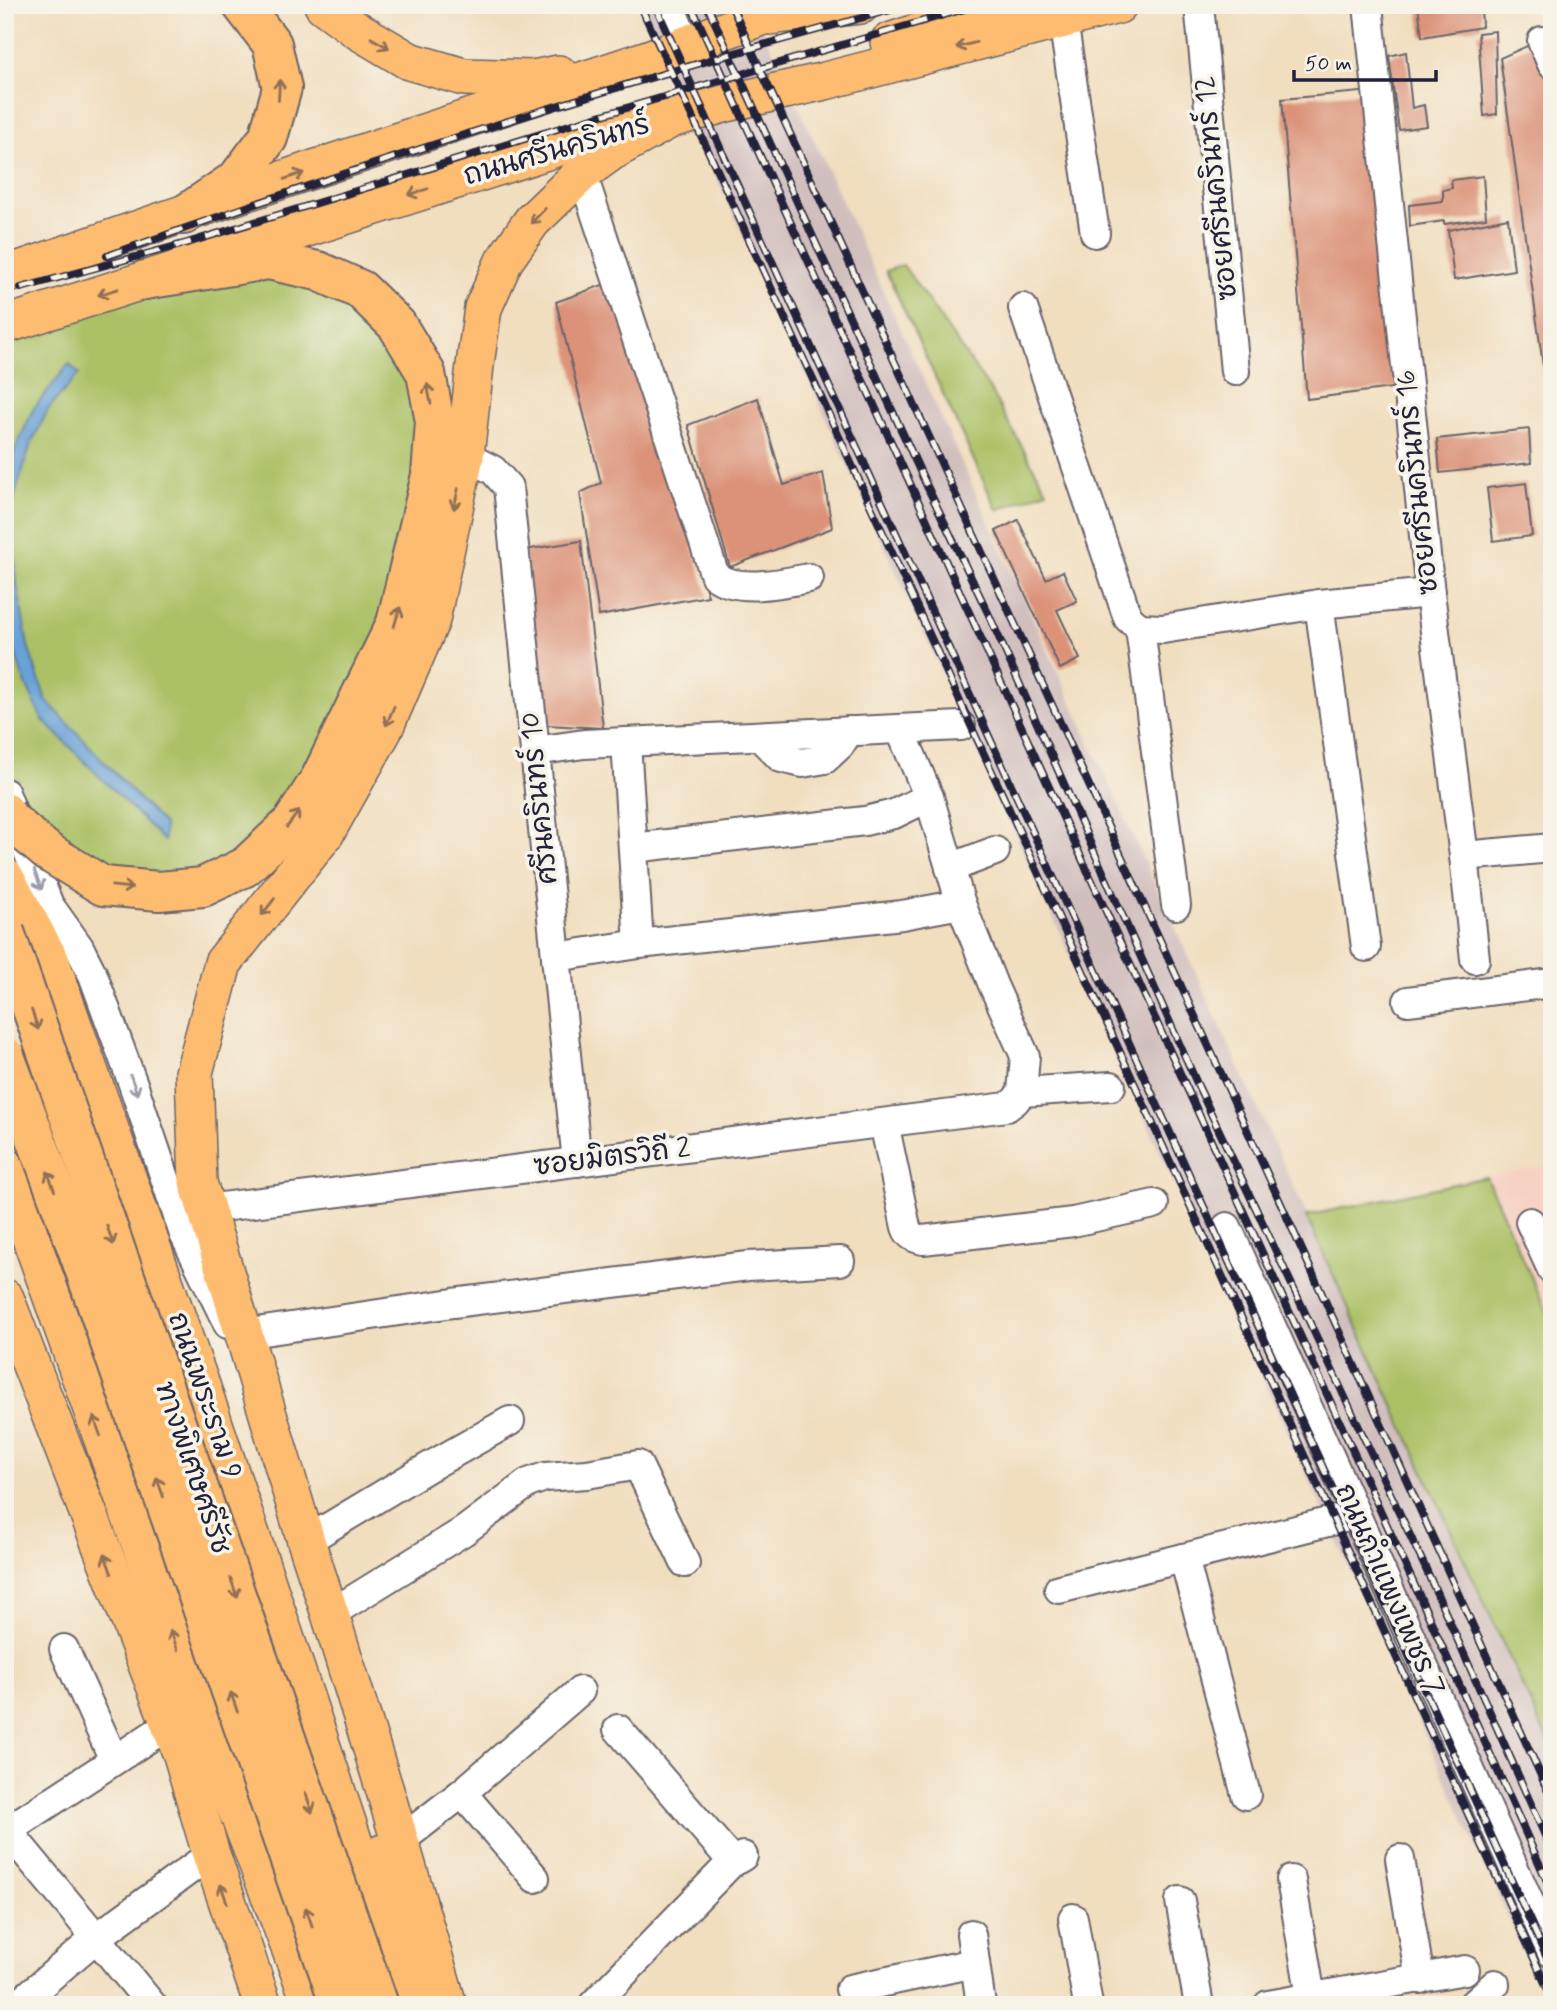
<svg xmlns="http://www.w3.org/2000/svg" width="1557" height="2010" viewBox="0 0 1557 2010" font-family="Mynerve,'Playpen Sans Thai',sans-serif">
<rect width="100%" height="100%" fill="#f7f3e8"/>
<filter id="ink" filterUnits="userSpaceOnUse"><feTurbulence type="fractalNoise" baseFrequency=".0143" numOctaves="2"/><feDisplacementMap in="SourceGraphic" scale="14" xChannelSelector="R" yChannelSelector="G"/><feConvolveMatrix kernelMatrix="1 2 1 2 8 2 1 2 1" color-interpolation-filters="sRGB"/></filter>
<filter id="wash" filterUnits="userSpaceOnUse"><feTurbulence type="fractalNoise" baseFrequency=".00686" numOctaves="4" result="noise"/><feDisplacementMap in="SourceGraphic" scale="28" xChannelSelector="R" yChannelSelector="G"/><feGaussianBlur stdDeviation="1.57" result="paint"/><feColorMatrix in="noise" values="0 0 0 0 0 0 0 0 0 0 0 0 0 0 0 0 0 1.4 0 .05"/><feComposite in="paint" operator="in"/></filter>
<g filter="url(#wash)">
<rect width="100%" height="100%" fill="#f1debf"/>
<path fill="#f6d2c4" d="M1552,1165V1323L1486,1177Z"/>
<path fill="#d1bfbe" d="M638,5H752L1552,1750V2005H1548Z"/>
<g fill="#acc166" stroke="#677250" stroke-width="2">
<path d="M903,265L989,388L1047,491L997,510L886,271Z"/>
<path d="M318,271L426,373L396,623L245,867L103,886L5,796V325L145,280Z"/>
<path d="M1486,1177L1552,1323V1750L1306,1216Z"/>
</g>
<path fill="#68a1d7" stroke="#456289" stroke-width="2" d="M69,364L79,374L49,408L30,446L11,509L17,584L28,646L46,700L164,825V841L42,719L23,678L12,642L5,602V483L16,447L34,408Z"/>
<g id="blocks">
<g fill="#db9278">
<path d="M1418,5H1481L1482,27L1422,37Z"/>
<path d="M1495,31L1497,114L1484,116L1478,33Z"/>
<path d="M1534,43L1552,83V414L1550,415L1500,58Z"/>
<path d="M1406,52L1412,108L1424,105L1427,126L1399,130L1389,56Z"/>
<path d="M1372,91L1407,386L1307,399L1282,99Z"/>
<path d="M1483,176L1486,218L1444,224V221L1410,226L1409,205L1443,201V190L1452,188L1451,180Z"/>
<path d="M1508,218L1514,270L1454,280L1448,230Z"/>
<path d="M611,282L708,596L599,616L580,493L601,483L556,302Z"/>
<path d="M758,398L784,485L823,473L832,528L730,567L688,425Z"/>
<path d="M1529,429L1531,463L1440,473L1437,439Z"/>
<path d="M1526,483L1532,536L1493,541L1487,488Z"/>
<path d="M1018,520L1046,579L1063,571L1077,601L1057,610L1080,659L1060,669L996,531Z"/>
<path d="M581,541L603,728L546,725L524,550Z"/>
</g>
</g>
</g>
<g filter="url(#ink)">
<use href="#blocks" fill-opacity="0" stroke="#6a6469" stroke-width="2"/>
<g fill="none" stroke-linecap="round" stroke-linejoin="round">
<g stroke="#6a6469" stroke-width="32">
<g id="minor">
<path d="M669,5L687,45"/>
<path d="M1199,5L1235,371"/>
<path d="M1368,5L1430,593L1464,856L1475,959"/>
<path d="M1063,20L1095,233"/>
<path d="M1542,41L1552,64"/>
<path d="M582,173L715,576C738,593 783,583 809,578"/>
<path d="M1023,308L1128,618L1140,628L1163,629L1319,604L1430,593"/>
<path d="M465,456L493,470L508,487L577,1162"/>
<path d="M1319,604L1366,947"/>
<path d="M1140,628L1176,905"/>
<path d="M759,736L781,758L802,763L825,759L840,745L849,731"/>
<path d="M626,742L639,944"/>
<path d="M535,751L584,744L961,726"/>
<path d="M5,793L49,905L79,947L93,975L133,1084L184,1234L228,1324"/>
<path d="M633,848L865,821L894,814L929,797"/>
<path d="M1464,856L1552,848"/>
<path d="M950,868L995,851"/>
<path d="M556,957L639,944L902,915L961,904"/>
<path d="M1408,1001L1552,983"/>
<path d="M1022,1092L1111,1086"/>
<path d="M884,1123L906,1227C909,1236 914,1238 923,1240L1073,1222L1154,1204"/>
<path d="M206,1209L1007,1107L1015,1101L1022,1092L1025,1056L993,985L961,904L929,797L900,729"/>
<path d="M1530,1222L1552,1270"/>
<path d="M1227,1227L1552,1953"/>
<path d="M244,1334L453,1303L748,1266L840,1261"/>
<path d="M306,1541L427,1468L510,1421"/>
<path d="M1184,1558L1246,1795"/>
<path d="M1059,1589L1356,1515"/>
<path d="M330,1614L464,1531L528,1483L545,1477L587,1474L638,1465L685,1563"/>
<path d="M64,1649L114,1760"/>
<path d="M618,1729L733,1862"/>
<path d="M462,1793L535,1878"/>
<path d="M7,1830L152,2005"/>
<path d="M5,1832L170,1724"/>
<path d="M400,1841L462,1793L580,1691"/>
<path d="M1400,1859L1420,1979"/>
<path d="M1291,1880L1311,1997"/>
<path d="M1180,1901L1199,2005"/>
<path d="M1073,1918L1088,2005"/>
<path d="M971,1934L981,2005"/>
<path d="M850,1989L975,1963"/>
<path d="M17,2005L96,1938L211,1854"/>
<path d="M593,2005L730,1864L743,1856"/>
<path d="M1268,2005L1465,1970"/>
<path d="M1472,2005L1495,1984"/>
</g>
</g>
<g stroke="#6a6469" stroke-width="40">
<g id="major">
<path d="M323,5L357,30L409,61L464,77L533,79L559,74"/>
<path d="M770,16L861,5"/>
<path d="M889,42L1001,5"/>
<path d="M5,275L314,169L648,59L793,5"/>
<path d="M5,325L612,130L671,119L727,103L825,81L1118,5"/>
<path d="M5,877L50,960L201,1385L354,1843L387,1957"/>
<path d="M5,1166L216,1756L312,2005"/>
<path d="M5,1298L182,1755L211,1854L263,2005"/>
<path d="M448,2005L386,1794L330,1614L306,1541L198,1182L194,1073L223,963L325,834L383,731L431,620L465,456L475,365L483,308L504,261L532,221L582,173L611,152L671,119"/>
</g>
</g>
<g stroke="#6a6469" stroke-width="42">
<g id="highway">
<path d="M184,215L237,179L268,138L282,88L272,44L242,5"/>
<path d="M145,280L268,260L318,271L361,290L397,325L426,373L435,422L431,475L396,623L320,779L292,823L245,867"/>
<path d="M382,1854L402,1956L413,2005"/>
</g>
</g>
<use href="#minor" stroke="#fff" stroke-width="28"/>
<use href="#major" stroke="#fdbc70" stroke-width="37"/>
<use href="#highway" stroke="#fdbc70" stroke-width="38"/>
<g stroke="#22223b" stroke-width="8">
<g id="rail">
<path d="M640,5L725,187L1552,1998"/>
<path d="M655,5L1552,1969"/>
<path d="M691,5L1424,1606L1552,1892"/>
<path d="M707,5L925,482L989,615L1199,1088L1425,1567L1552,1851"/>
<path d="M731,5L1287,1217L1552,1800"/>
<path d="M107,256C371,161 638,77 909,5"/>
<path d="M21,288L187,243L599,116L978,5"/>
</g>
</g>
<use href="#rail" stroke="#f7f3e8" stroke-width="5" stroke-dasharray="16" stroke-linecap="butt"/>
<g stroke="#6a6469" stroke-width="42" stroke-linecap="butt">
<g id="highway-bridge">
<path d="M5,812L10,820L48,852L103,886L159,891L203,887L245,867"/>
<path d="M5,932L379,2005"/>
<path d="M5,1056L78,1251L340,2005"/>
</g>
</g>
<use href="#highway-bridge" stroke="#fdbc70" stroke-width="38"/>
</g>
<defs><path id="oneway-shaft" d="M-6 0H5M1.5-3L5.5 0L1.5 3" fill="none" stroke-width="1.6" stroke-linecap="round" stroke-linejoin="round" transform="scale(1.75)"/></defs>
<g stroke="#906f56">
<use href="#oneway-shaft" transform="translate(380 43) rotate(30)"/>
<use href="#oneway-shaft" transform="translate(966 45) rotate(166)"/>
<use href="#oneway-shaft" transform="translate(279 90) rotate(-87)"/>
<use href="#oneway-shaft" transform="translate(294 176) rotate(-19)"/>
<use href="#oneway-shaft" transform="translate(418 192) rotate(162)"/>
<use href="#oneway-shaft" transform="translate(538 216) rotate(134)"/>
<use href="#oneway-shaft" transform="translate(108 292) rotate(162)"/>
<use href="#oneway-shaft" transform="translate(429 394) rotate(-101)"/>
<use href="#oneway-shaft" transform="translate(456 499) rotate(102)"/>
<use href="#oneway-shaft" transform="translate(397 617) rotate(-73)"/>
<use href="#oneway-shaft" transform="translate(390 716) rotate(113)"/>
<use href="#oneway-shaft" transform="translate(293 819) rotate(-53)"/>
<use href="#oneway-shaft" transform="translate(122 887) rotate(6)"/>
<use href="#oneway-shaft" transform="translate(268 907) rotate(128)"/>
<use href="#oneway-shaft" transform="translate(35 1020) rotate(71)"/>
<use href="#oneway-shaft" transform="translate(51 1181) rotate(-110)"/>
<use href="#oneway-shaft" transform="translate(110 1235) rotate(71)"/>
<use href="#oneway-shaft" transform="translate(97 1426) rotate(-110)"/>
<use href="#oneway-shaft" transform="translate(160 1487) rotate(-109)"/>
<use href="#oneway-shaft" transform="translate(108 1564) rotate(-111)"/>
<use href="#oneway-shaft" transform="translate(234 1588) rotate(71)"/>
<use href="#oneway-shaft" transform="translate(174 1640) rotate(-110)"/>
<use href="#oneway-shaft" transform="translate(234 1702) rotate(-109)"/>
<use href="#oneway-shaft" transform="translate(309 1803) rotate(71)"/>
<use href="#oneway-shaft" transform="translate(224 1894) rotate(-109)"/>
<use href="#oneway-shaft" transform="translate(309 1917) rotate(-109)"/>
</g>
<g stroke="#9c9ca7">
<use href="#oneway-shaft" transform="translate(38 880) rotate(69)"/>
<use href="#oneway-shaft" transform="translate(134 1085) rotate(70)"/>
</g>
</g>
<g text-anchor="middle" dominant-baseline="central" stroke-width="7" stroke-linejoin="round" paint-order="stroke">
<g font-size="28" fill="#22223b" stroke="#f7f3e8">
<text transform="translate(557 151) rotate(-16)">ถนนศรีนครินทร์</text>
<text transform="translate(1217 188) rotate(-96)">ซอยศรีนครินทร์ 12</text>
<text transform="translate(1418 482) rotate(-96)">ซอยศรีนครินทร์ 16</text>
<text transform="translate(540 798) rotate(-96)">ศรีนครินทร์ 10</text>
<text transform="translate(612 1158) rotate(-7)">ซอยมิตรวิถี 2</text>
<text transform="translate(204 1396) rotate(71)">ถนนพระราม 9</text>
<text transform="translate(192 1468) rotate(71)">ทางพิเศษศรีรัช</text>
<text transform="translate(1389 1590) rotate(66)">ถนนกำแพงเพชร 7</text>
</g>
</g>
<rect width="1557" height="2010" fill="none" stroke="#f7f3e8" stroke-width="28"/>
<path d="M1294 70v10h142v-10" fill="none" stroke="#22223b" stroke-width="3.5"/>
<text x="1305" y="70" font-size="21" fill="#22223b" stroke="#f7f3e8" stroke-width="5" paint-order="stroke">50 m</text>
</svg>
